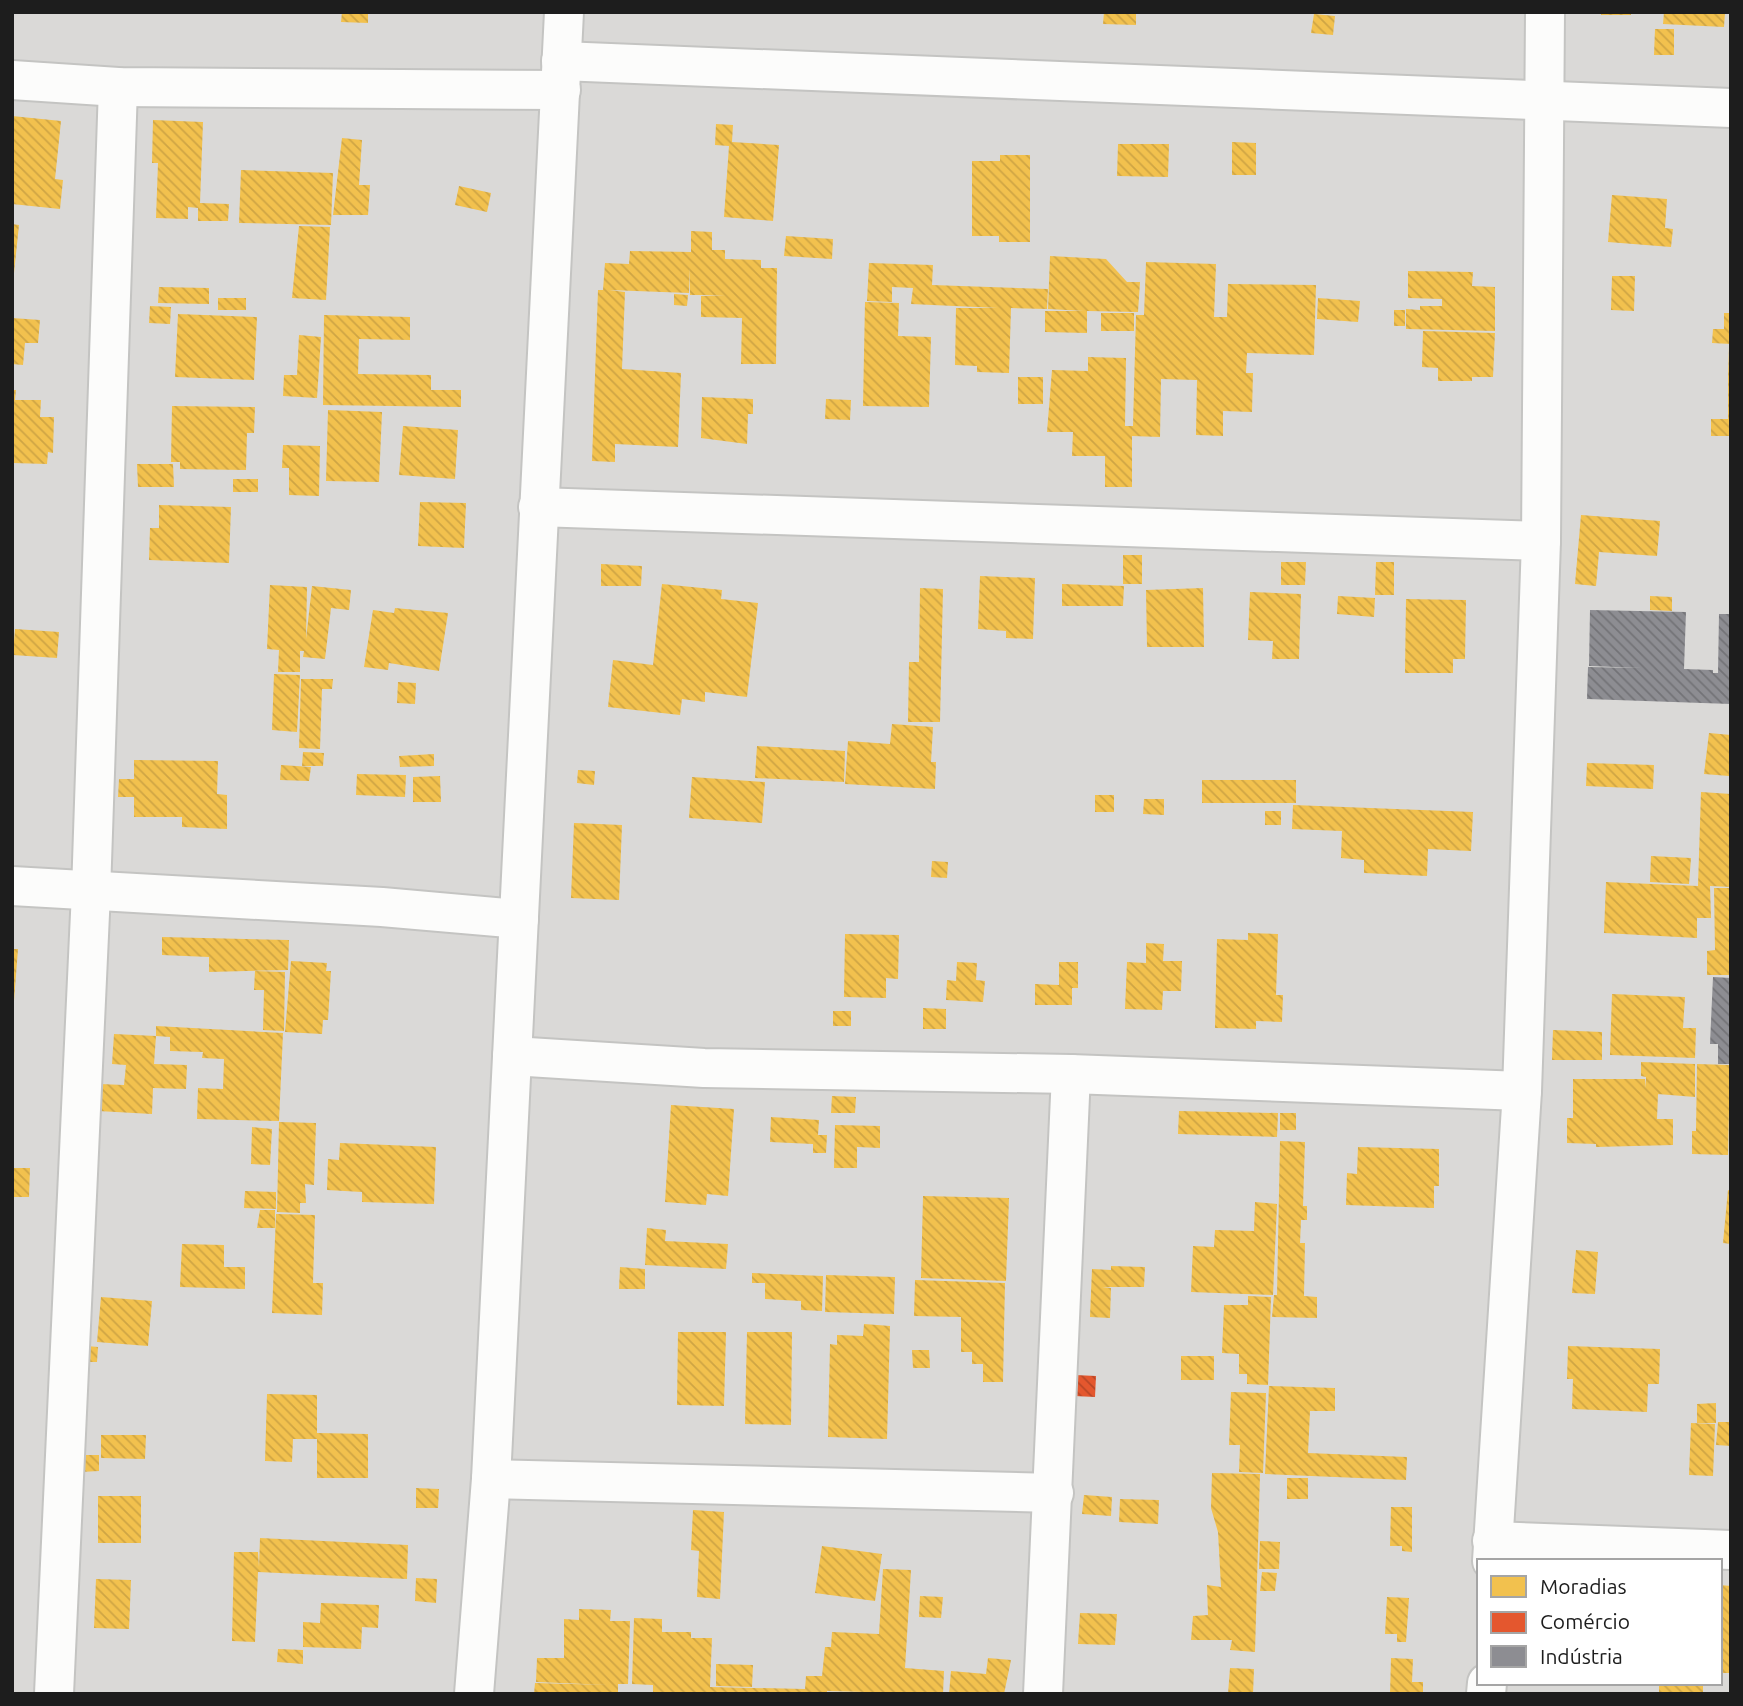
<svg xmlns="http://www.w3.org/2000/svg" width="1743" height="1706" viewBox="0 0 1743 1706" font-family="Ubuntu,sans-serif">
<defs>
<pattern id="homes-back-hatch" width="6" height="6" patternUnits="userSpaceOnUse" patternTransform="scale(1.75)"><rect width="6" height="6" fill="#f2c14e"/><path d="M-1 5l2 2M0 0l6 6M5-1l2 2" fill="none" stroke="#cfa544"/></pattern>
<pattern id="shops-back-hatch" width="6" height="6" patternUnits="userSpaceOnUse" patternTransform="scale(1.75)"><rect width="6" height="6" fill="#e4572e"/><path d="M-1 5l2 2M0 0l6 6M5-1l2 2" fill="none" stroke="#b84727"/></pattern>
<pattern id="industry-back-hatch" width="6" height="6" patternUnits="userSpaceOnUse" patternTransform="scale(1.75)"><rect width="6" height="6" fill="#8d8d92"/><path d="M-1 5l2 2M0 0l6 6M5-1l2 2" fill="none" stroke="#737377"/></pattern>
</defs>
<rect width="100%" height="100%" fill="#ebeae6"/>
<path fill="#dad9d7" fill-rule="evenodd" d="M12,12H1731V1694H12ZM1479,1561H1720V1683H1479Z"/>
<g fill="url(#homes-back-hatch)">
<path d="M342,12H368V23L341,22Z"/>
<path d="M1104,12H1136V25L1103,24Z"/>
<rect x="1601" y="12" width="30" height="3"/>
<path d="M1664,12H1725L1724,27L1663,24Z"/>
<path d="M1314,14L1335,16L1333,35L1311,33Z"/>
<path d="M1655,29H1674V55H1654Z"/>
<path d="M12,116L61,121L55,179L63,180L60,209L12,204Z"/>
<path d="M153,120L203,122L200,203L229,204L228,221H198V208L188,207V219L156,218L158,163H152Z"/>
<path d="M716,124L733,125L732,142L779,145L773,221L724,217L729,146L715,145Z"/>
<path d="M342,138L362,140L359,185H370L368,215H333Z"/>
<path d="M1232,142L1256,143V175H1232Z"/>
<path d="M1118,144H1169L1168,177L1117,176Z"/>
<path d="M1000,155H1030V242H999V236H972V161H1000Z"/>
<path d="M241,170L333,173L331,225L239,223Z"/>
<path d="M459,186L491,193L487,212L455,205Z"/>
<path d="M1612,195L1667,199L1665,228L1673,229L1671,247L1608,242Z"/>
<path d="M12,224L19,225L14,273H12Z"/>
<path d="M299,226L330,227L326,300L292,298Z"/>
<path d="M691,231L712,232V250H725V259L761,260V268H777L776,364H741L742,318L701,317V296L725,295H690V268L689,293L609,290L625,292L622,369L681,373L678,447L615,444V462L592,461L598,290H603L605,263L629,264L630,251L691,252Z"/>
<path d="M786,236L833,239L832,259L784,256Z"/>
<path d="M1050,256L1106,259L1127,282H1140L1138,312L1087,311V333L1045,332V311H1084L1048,309Z"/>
<path d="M1146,262L1216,264L1214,317H1227L1228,284L1316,285L1314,355L1247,353L1246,373H1253L1252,412L1223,411V436L1196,435L1197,380L1161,379L1160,437L1132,436V487H1105V456H1072L1073,432H1047L1052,370L1088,371V357L1126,358L1125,426H1133L1136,315H1144Z"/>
<path d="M869,263L933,265L932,285L1048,289L1047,309L1011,308L1009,373L977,372V366L955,365L956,308H998L911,304L913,288L892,287V302L867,301Z"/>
<path d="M1408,271L1473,272L1472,286L1495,287V331L1406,329V309L1420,310V306H1442V299L1408,298Z"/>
<path d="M1612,276H1635L1634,311L1611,310Z"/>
<path d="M159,287L209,288V304L158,303Z"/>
<path d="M674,294L688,295L687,306L674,305Z"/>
<rect x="218" y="298" width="28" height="12"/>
<path d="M1318,298L1360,301L1358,322L1317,319Z"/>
<path d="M865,302L899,303L898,336L931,337L929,407L863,406Z"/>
<path d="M150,306L171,307L170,324L149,323Z"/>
<rect x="1394" y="310" width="11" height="16"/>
<rect x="1101" y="313" width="33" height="18"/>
<path d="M1724,313H1731V344L1712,343L1713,329H1724Z"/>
<path d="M178,314L257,317L254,380L175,377Z"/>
<path d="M324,315L410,317V340L359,339L358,374L431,375V390H461V407L323,405Z"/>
<path d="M12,318L40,320L38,343H25L23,365L12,364Z"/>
<path d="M1423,331L1495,333L1493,377H1472V381H1438V368L1422,367Z"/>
<path d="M299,335L321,337L317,398L283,396L284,375H297Z"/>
<path d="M1728,346L1731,436H1711V419H1728Z"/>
<rect x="1018" y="377" width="25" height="27"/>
<path d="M12,390H16L15,400H41L40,417H54L53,453L48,452L47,464L12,463Z"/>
<path d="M702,397L753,399V414H748L747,444L701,438Z"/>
<path d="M826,399L851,400L850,420L825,419Z"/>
<path d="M172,406L255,407L254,433H247L246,470L180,469V462H171Z"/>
<path d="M328,410L382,412L379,482L326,481Z"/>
<path d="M403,426L458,430L455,479L399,475Z"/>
<path d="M283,445L320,446L319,496L289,495V468H282Z"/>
<path d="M137,464H173L174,487H138Z"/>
<rect x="233" y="479" width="25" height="13"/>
<path d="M420,502L466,503L464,548L418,546Z"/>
<path d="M159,505L231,507L229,563L149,560L150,528H159Z"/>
<path d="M1581,515L1660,521L1657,556L1599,552L1596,586L1575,584Z"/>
<rect x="1123" y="555" width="19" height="29"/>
<path d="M1281,562H1306L1305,585H1281Z"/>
<path d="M1376,562H1394V595H1375Z"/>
<path d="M601,564L642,566L641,586H601Z"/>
<path d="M980,576L1035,578L1033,639L1006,638V631L978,629Z"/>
<path d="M662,584L722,590L721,599L758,603L747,697L705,692V702L682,699L680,715L608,707L613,660L653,665Z"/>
<path d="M1062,584L1124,586L1123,606H1062Z"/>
<path d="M270,585L307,587L306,639L312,586L351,590L349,610L331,608L325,659L303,657L304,651H300V672H278L279,650L267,649Z"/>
<path d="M920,588L943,589L940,722H908L909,662H919Z"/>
<path d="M1203,588L1204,647H1147L1146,590Z"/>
<path d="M1250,592L1301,594L1299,659H1272L1273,641L1248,640Z"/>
<path d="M1338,596L1375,598L1374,617L1337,614Z"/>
<path d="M1650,596L1672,597V611L1650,610Z"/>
<path d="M1406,599L1466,600L1465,659H1453V673H1405Z"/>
<path d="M395,608L448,613L439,671L389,663L388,670L364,667L373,610L394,613Z"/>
<path d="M15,629L59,632L57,658L13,655Z"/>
<path d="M274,674L300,675L297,732L272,730Z"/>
<path d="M301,679H333L332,689H322L320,749L299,748Z"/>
<path d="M398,682L416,683L415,704L397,703Z"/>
<path d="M892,724L933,727L931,762H936L935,789L845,784L848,741L890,744Z"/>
<path d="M1709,733L1731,735L1729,776L1704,774Z"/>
<path d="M757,746L845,751L844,782L755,778Z"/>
<path d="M303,752L324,753L323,766H302Z"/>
<path d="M434,754V766L400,767L399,756Z"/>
<path d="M134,760L218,761L217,794L227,795V829L182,827V817H134V797H118L119,779H134Z"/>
<path d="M1587,763L1654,765L1653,789L1586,786Z"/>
<path d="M281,765L311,767L309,781L280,780Z"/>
<path d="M578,770L595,771L594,785L577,783Z"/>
<path d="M357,774L406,775L405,797L356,795Z"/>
<path d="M440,776L441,802H413V777Z"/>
<path d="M692,777L765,782L762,823L689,818Z"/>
<rect x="1202" y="780" width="94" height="23"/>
<path d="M1701,792L1731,794V887L1710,886L1711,918H1697V938L1604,933L1606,882L1698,886Z"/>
<rect x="1095" y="795" width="19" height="17"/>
<path d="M1144,799H1164V815L1143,814Z"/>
<path d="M1293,805L1473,812L1471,851L1428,849L1427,876L1364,873V860L1341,858L1342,831L1292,829Z"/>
<rect x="1265" y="811" width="16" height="14"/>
<path d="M574,823L622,825L619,900L571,898Z"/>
<path d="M1651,856L1691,858L1689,884L1650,882Z"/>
<path d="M932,861L948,862L947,878L931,877Z"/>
<path d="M1714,888H1731V975H1707V951L1715,950Z"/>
<path d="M1248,933L1278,934L1276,995H1283L1282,1022L1256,1021V1029L1215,1028L1217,939L1248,940Z"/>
<path d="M845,934L899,935L898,979L886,978V998L844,997Z"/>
<path d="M162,937L289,940L288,970L209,972V957L162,955Z"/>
<path d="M1146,943L1164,944L1163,961H1182L1181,991H1163L1162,1010L1125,1009L1127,962L1146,963Z"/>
<path d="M12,949H18L14,1001H12Z"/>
<path d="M291,961L327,963L326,971H331L328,1020H323L322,1034L285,1032Z"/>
<path d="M957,962L977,963L976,980L985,981L983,1002L946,1000L947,980L956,981Z"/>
<path d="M1059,962H1078V988H1072V1005H1035V984L1059,985Z"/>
<path d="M255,971L285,972L284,1031L263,1030L264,990H254Z"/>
<path d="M1612,994L1685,997L1683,1028H1696L1695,1058L1610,1055Z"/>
<path d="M923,1008L946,1009V1029H923Z"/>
<rect x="833" y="1011" width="18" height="15"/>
<path d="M156,1026L283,1033L279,1121L197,1119L198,1088L223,1089L224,1059L202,1058L203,1052L170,1051V1037L156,1036Z"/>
<path d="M1553,1030L1602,1032V1060H1552Z"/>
<path d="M114,1034L156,1036L154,1064L187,1065L186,1089L153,1088L152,1114L98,1111L100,1084L124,1085L126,1065L112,1064Z"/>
<path d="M1641,1062L1695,1064V1097L1645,1093L1658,1094L1657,1119H1673V1145L1596,1147V1144L1567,1143V1118H1573V1079H1645L1646,1088V1077L1641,1076Z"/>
<path d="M1697,1064L1730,1065L1728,1155L1692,1154V1131H1696Z"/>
<path d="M832,1096L856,1097L855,1113H831Z"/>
<path d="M671,1105L734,1109L728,1196L707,1194L706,1205L665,1202Z"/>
<path d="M1179,1111L1278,1113L1277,1137L1178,1134Z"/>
<rect x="1280" y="1113" width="16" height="17"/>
<path d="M771,1117L819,1120L818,1135H827L826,1153H813V1144L770,1142Z"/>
<path d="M279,1122L316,1123L314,1185L305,1184L306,1203H300V1213L277,1212Z"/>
<path d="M835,1125L880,1126V1148L857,1147V1168H834Z"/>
<path d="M252,1127L272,1129L270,1165L251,1164Z"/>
<path d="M1280,1141L1305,1142L1303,1206H1307V1220H1301L1300,1243H1305L1304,1296L1317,1297V1318L1272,1317L1274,1295H1277Z"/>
<path d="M340,1143L436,1147L434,1204L362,1202V1192L327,1190L328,1159L339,1160Z"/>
<path d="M1358,1147L1439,1149V1186H1434V1208L1346,1205L1347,1173L1357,1174Z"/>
<path d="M12,1168H30L29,1197H12Z"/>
<path d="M1728,1190L1731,1191V1244L1723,1243Z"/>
<path d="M245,1191L276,1192V1209L244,1208Z"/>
<path d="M923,1196L1009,1198L1006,1281L921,1278Z"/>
<path d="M1255,1202L1277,1204L1273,1295L1191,1292L1193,1246L1214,1247L1215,1230L1254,1231Z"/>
<path d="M260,1210H275V1228H257Z"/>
<path d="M276,1214L315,1215L313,1283H323L322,1315L272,1313Z"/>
<path d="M647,1228L666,1230L665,1241L728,1244L726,1269L645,1265Z"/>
<path d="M182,1244L224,1245V1267H245V1289L180,1287Z"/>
<path d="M1576,1250L1598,1252L1595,1294L1572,1293Z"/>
<path d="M1111,1266L1145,1267L1144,1287H1102L1111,1288L1110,1318L1090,1317L1092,1269L1111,1270Z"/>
<path d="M620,1267L645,1269V1289H619Z"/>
<path d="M752,1273L823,1276L822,1311L801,1310V1301L765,1299V1283H752Z"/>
<path d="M826,1275L895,1277L894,1314L825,1312Z"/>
<path d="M915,1280L1005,1283L1003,1382H983V1364H972V1352H961V1317L914,1316Z"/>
<path d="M1248,1296L1271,1297L1268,1385L1247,1384V1374H1239V1354L1222,1353L1224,1305H1248Z"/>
<path d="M101,1297L152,1301L148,1346L97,1342Z"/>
<path d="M864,1324L890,1326L887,1439L828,1437L830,1344L837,1345V1335L863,1336Z"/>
<path d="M678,1332H726L724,1406L677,1405Z"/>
<path d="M747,1332H792L791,1425L745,1424Z"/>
<path d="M87,1346L98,1347L97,1362H87Z"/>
<path d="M1568,1346L1660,1349L1659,1384H1648L1647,1412L1572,1409L1573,1379H1567Z"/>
<path d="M912,1350H929L930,1368H913Z"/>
<rect x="1181" y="1356" width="33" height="24"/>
<path d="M1269,1386L1335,1388V1411H1310L1308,1453L1407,1457L1406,1480L1265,1474Z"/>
<path d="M1231,1392L1266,1393L1263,1473L1239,1472L1240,1445H1229Z"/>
<path d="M267,1394L317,1395V1433L368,1434V1478H317V1439H293L292,1462L265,1461Z"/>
<path d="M1716,1403V1423H1697V1404Z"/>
<path d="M1718,1422H1731V1446L1716,1445Z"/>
<path d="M1691,1423L1715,1424L1713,1476L1689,1475Z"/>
<path d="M101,1435H146L145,1459L101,1458Z"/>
<path d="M81,1455H99V1471L81,1472Z"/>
<path d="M1212,1473L1260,1474L1255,1652L1230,1650L1232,1640H1191L1193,1616L1208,1615L1207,1585L1221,1587L1218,1532L1211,1508Z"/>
<rect x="1287" y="1478" width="21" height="21"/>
<path d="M416,1488L439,1489L438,1508H416Z"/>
<path d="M1084,1495L1112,1497L1111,1516L1082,1514Z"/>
<rect x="98" y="1496" width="43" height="47"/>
<path d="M1120,1499L1159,1500L1158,1524L1119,1522Z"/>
<path d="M1391,1507H1412V1552L1402,1551V1546H1390Z"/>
<path d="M693,1510L724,1512L720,1599L697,1597L699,1551L691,1550Z"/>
<path d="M260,1538L408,1545L407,1579L258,1572L255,1642L232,1641L234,1552H258L259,1567Z"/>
<path d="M1260,1541L1280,1542L1279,1569H1259Z"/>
<path d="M822,1546L882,1554L875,1601L815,1593Z"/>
<path d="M883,1569L911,1570L905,1668L944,1671L943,1694L827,1691V1694H653V1685L632,1684L634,1618L662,1619V1632H691V1638H712L710,1687L805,1689L806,1676H822L825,1647H831L832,1632L879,1634Z"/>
<path d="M1262,1572L1277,1573L1275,1591H1260Z"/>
<path d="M416,1578L437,1579L436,1603L415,1601Z"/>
<path d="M96,1579L131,1580L129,1629L94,1628Z"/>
<path d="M1720,1585L1731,1586V1673H1720Z"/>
<path d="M920,1596L943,1597L941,1618L919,1617Z"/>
<path d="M1387,1597L1409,1598L1406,1642H1397V1634H1385Z"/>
<path d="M321,1603L379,1605L378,1628L362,1627L361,1649L303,1647V1622L320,1623Z"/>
<path d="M579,1609L611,1610L610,1621H630L628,1684H618V1694H534L535,1683L609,1685L536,1682L537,1658H564V1619L579,1620Z"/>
<path d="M1080,1613L1117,1614L1115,1645L1078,1644Z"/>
<path d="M278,1649L303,1650V1664L277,1662Z"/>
<path d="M988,1658L1011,1660L1004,1694H949L951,1671L986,1674Z"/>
<path d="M1391,1658L1413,1659L1412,1682H1423V1694H1390Z"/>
<path d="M716,1664L753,1665L752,1687L716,1686Z"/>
<path d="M1230,1668L1254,1669L1253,1694H1228Z"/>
<rect x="1659" y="1683" width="44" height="11"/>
</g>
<path fill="url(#shops-back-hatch)" d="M1075,1375L1096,1376L1095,1397L1074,1396Z"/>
<g fill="url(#industry-back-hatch)">
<path d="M1590,610L1686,612L1684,669L1713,670V673H1718L1719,614H1731V704L1587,699L1588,667L1642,668L1589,666Z"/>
<path d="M1713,977L1731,978V1064H1718V1044H1710Z"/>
</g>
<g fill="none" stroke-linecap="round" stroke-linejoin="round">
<g stroke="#c4c4c2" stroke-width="42">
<g id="minor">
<path d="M561,61L1731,108"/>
<path d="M12,80L118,87L561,90"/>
<path d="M538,507L1541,541"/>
<path d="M12,886L382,907L519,919"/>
<path d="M512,1056L704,1068L1071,1074L1522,1091"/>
<path d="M491,1479L1054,1493"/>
<path d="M1492,1541L1731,1550"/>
<path d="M1492,1561L1522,1091L1541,541L1545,12"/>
<path d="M54,1694L91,892L118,87"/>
<path d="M474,1694L491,1479L564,12"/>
<path d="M1043,1694L1071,1074"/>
<path d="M1486,1694L1487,1683"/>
</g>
</g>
<use href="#minor" stroke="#fcfcfb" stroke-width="38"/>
</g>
<rect width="1743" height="1706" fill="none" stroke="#1d1d1d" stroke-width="28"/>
<rect x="1477" y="1559" width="245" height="126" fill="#ffffff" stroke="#a5a5a5" stroke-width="2"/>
<rect x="1491" y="1576" width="35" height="21" fill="#f2c14e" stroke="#a5a5a5" stroke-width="2"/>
<text x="1540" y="1594" font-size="21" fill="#1d1d1d">Moradias</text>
<rect x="1491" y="1612" width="35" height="21" fill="#e4572e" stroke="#a5a5a5" stroke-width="2"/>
<text x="1540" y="1629" font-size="21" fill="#1d1d1d">Comércio</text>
<rect x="1491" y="1646" width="35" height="21" fill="#8d8d92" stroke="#a5a5a5" stroke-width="2"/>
<text x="1540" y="1664" font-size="21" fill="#1d1d1d">Indústria</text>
</svg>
